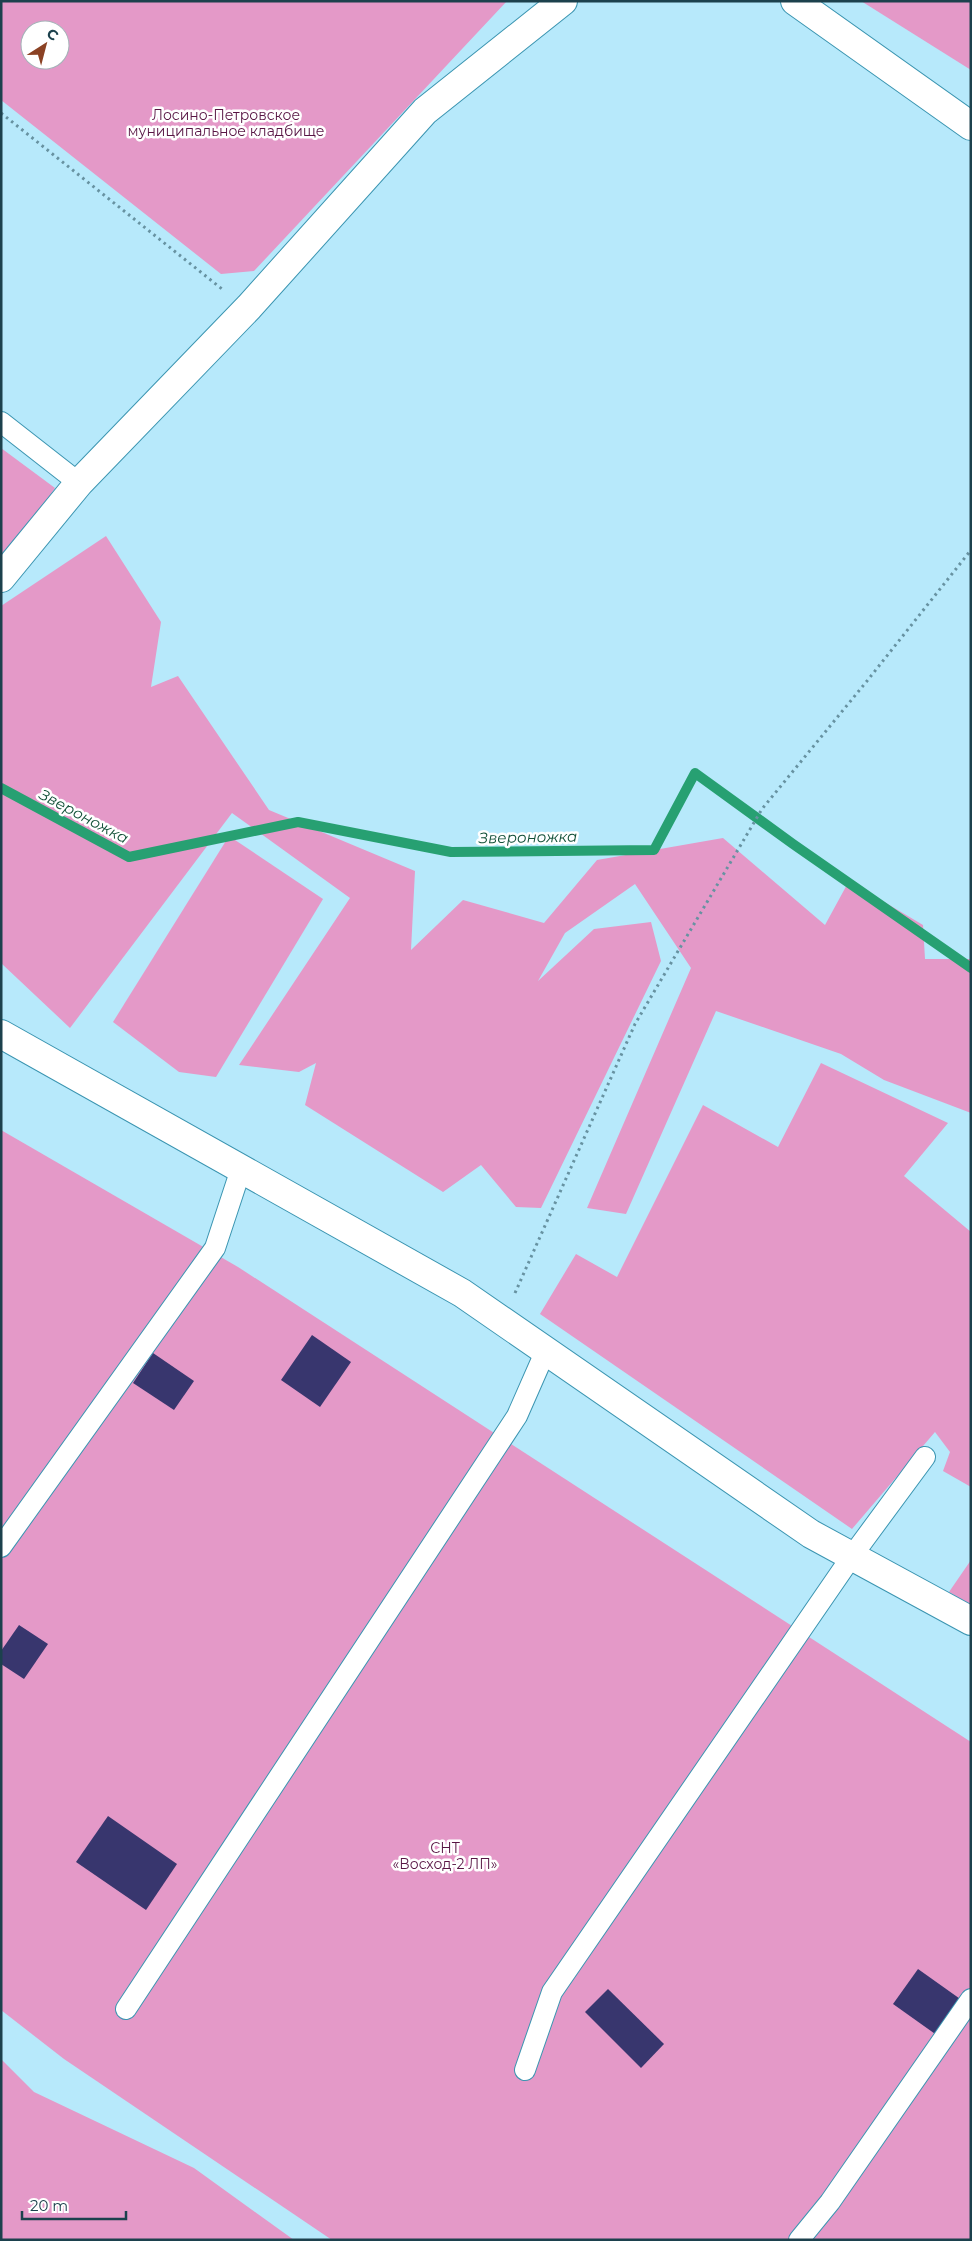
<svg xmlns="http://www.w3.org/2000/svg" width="972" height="2241" viewBox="0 0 972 2241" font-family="Montserrat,sans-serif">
<rect width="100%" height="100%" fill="#b7e9fb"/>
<g fill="#e499c8" fill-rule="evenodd">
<path d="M1,1H507L254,271L221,274L1,100ZM30,30H60V60H30Z"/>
<path d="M861,1H971V70Z"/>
<path d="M1,448L55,488L1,570Z"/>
<path d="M106,536L161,622L151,687L178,676L269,810L415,871L411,950L463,900L544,923L597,860L723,838L825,925L849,881L923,925L925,959H971V1113L884,1080L841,1054L716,1011L626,1214L587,1208L691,968L635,884L565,933L538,981L594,929L651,922L661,961L541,1208L516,1207L481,1165L443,1192L305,1105L316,1063L299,1072L239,1065L350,898L232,813L70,1028L1,963V606Z"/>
<path d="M229,836L323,899L216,1077L179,1072L113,1022Z"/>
<path d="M821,1063L948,1123L904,1176L971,1232V1487L943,1471L950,1452L935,1432L852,1529L540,1314L576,1254L617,1277L703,1105L778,1147Z"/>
<path d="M1,1130L238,1267L971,1742V2240H332L64,2059L1,2010Z"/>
<path d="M971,1560V1605L949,1592Z"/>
<path d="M1,2059L34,2092L194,2168L294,2240H1Z"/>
</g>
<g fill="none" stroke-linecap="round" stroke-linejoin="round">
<path stroke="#27a072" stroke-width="10" d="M1,788L129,857L298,822L451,852L654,850L695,773L793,844L971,968"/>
</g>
<g fill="#38366e">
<path d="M312,1335L351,1362L320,1407L281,1380Z"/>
<path d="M153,1353L194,1381L174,1410L133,1383Z"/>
<path d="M19,1625L48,1644L24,1679L1,1664V1651Z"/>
<path d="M108,1816L177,1864L146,1910L76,1862Z"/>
<path d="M918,1969L963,2001L938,2036L893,2004Z"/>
<path d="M608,1989L664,2044L641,2068L585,2012Z"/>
</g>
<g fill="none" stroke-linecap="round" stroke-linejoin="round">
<g stroke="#3b95b1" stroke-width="22">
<g id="service">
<path d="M1,422L79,483"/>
<path d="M1,1547L215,1248L241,1169"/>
<path d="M126,2009L517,1416L546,1350"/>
<path d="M525,2070L552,1992L852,1556L925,1457"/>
<path d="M799,2240L830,2202L971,1999"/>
</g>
</g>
<g stroke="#3b95b1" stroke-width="30">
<g id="minor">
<path d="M795,1L971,126"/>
<path d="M1,578L79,483L249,307L425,111L563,1"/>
<path d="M1,1034L462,1293L811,1534L971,1621"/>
</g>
</g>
<g stroke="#6792a1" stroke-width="3" stroke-dasharray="2.5 4" stroke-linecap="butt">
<path d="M1,113L222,289"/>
<path d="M515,1293L635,1024L762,809L867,681L971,550"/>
</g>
<use href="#service" stroke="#fff" stroke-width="20"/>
<use href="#minor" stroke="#fff" stroke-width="28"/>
</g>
<g text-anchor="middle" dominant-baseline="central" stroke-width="5" stroke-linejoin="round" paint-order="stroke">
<g font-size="14" fill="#581544" stroke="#fff">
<text x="226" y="115">Лосино-Петровское<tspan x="226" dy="16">муниципальное кладбище</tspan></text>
<text x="445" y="1848">СНТ<tspan x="445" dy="16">«Восход-2 ЛП»</tspan></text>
</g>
<g font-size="15" font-style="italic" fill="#125038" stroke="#fff">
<text transform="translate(84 816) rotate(28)">Звероножка</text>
<text transform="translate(528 837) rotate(-1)">Звероножка</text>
</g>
</g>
<rect width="972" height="2241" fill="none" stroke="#1c414d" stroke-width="5"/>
<g transform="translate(45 45) rotate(36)"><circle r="24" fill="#ffffff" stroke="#a4b3b8"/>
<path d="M0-4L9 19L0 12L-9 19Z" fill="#8b4224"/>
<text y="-8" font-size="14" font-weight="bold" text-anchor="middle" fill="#1c414d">С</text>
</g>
<path d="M22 2211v8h104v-8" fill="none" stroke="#1c414d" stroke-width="2.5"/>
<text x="30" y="2211" font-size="15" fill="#1c414d" stroke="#ffffff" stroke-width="4" paint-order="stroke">20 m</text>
</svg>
